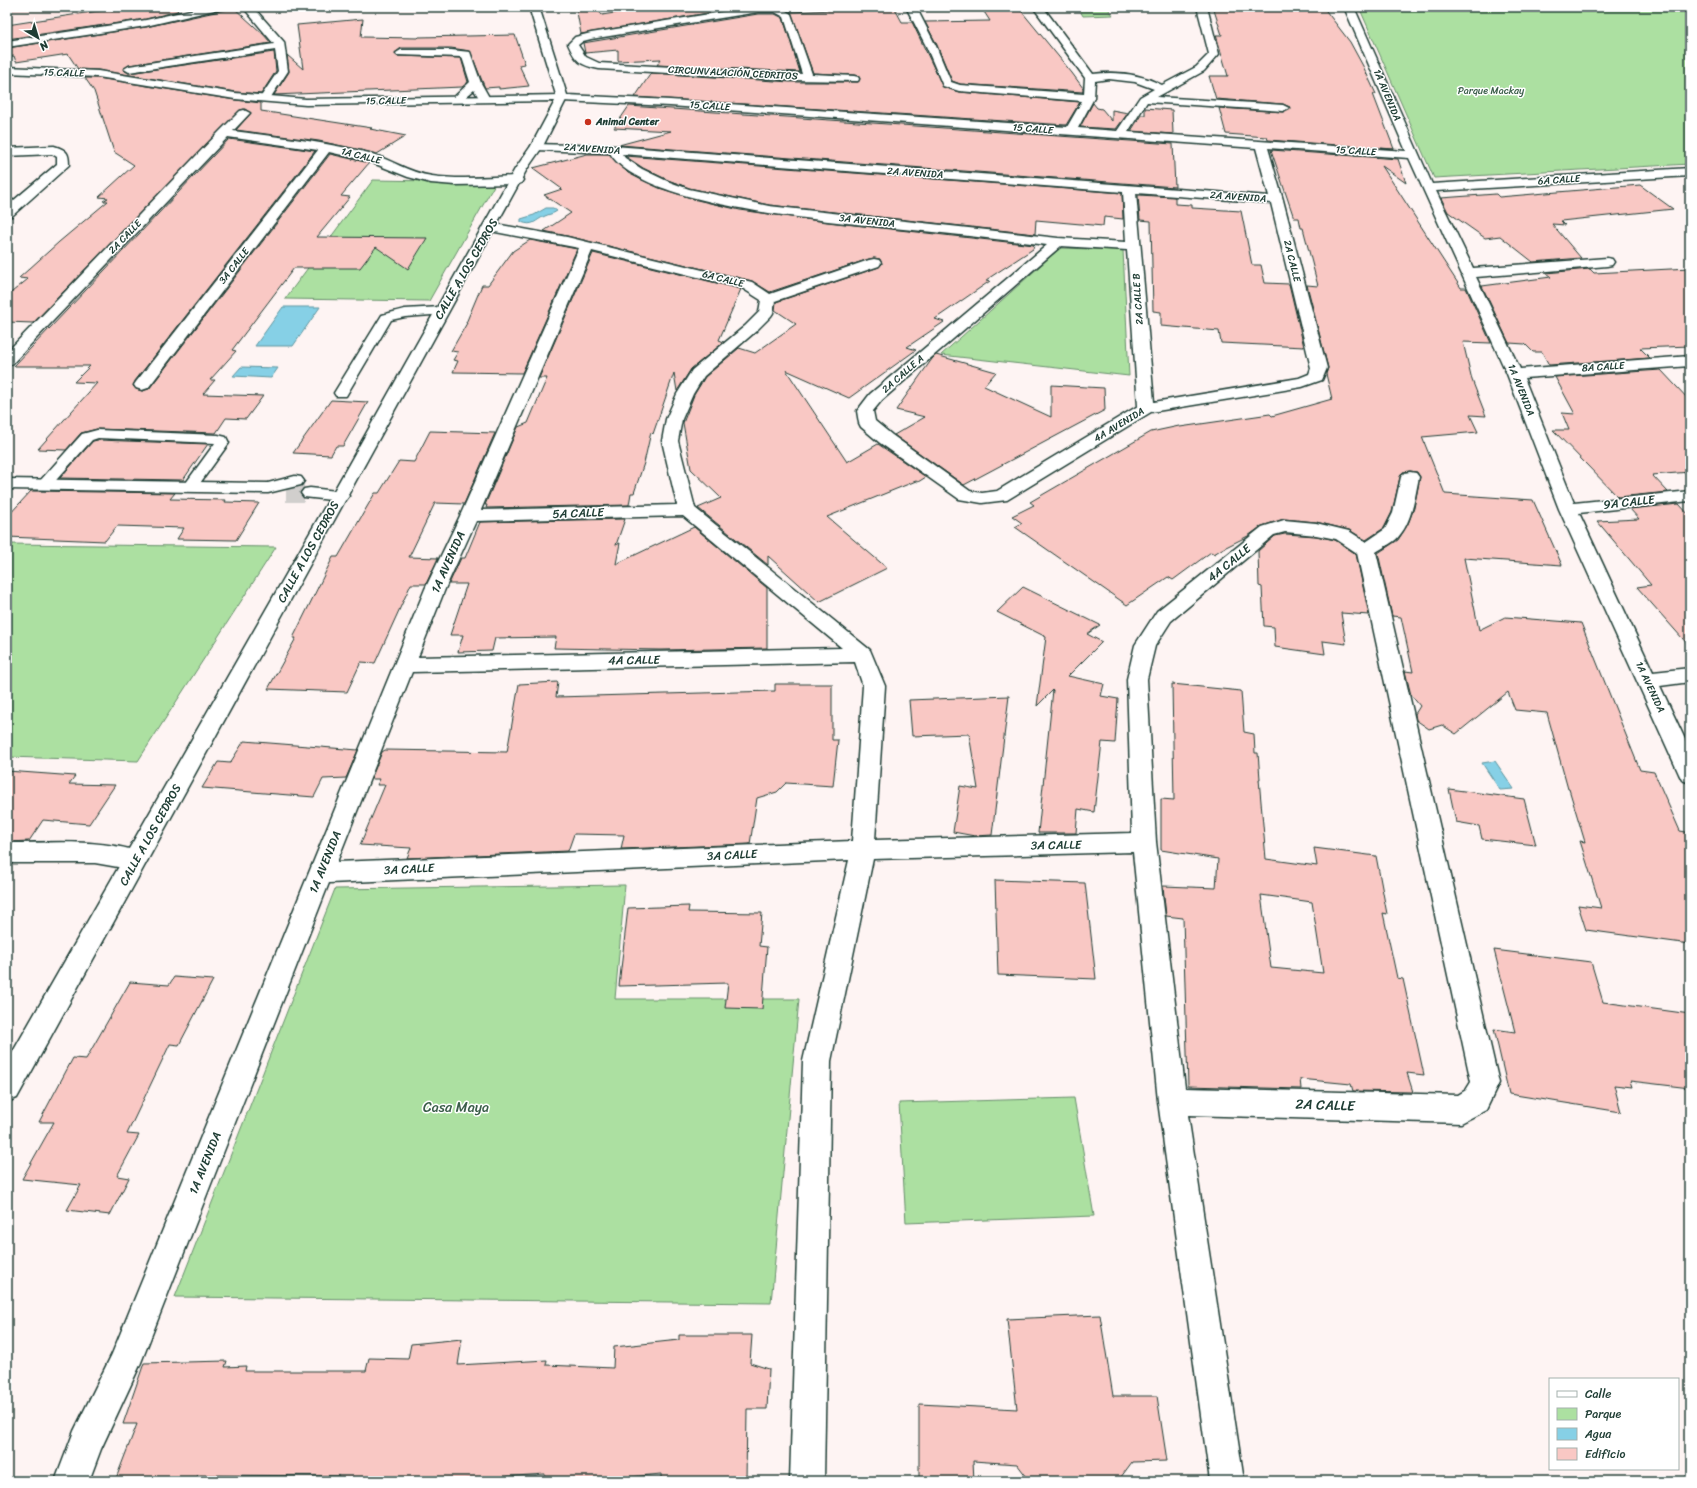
<svg xmlns="http://www.w3.org/2000/svg" width="1697" height="1488" viewBox="0 0 1697 1488" font-family="Sriracha,sans-serif">
<rect width="100%" height="100%" fill="#fef4f3"/>
<filter id="ink" filterUnits="userSpaceOnUse"><feTurbulence type="fractalNoise" baseFrequency=".025" numOctaves="2"/><feDisplacementMap in="SourceGraphic" scale="8" xChannelSelector="R" yChannelSelector="G"/><feConvolveMatrix kernelMatrix="1 2 1 2 8 2 1 2 1" color-interpolation-filters="sRGB"/></filter>
<g filter="url(#ink)">
<path fill="#fce7e5" d="M7,7H120L7,23Z"/>
<g fill="#ace0a1" stroke="#668e6a">
<path d="M1078,7H1107L1113,15L1083,16Z"/>
<path d="M1359,7H1690V164L1434,178Z"/>
<path d="M373,180L496,182L429,301L285,299Z"/>
<path d="M1060,248L1123,250L1129,376L941,355Z"/>
<path d="M7,544L276,547L138,761L7,757Z"/>
<path d="M625,885L615,999H799L771,1303L175,1297L335,889Z"/>
<path d="M1074,1098L1094,1216L906,1223L899,1103Z"/>
</g>
<g fill="#86d0e6" stroke="#5d959f">
<path d="M546,208H553L557,211C553,214 549,214 545,216C535,220 534,227 521,222V219L534,215Z"/>
<path d="M283,307H320L293,346H255Z"/>
<path d="M241,367L278,368L271,378L233,376Z"/>
<path d="M1495,761L1514,789L1500,790L1482,763Z"/>
</g>
<g fill="#f9c8c4" stroke="#1f3d34" fill-rule="evenodd">
<path d="M138,7H175L178,11L146,19L7,39V25L111,9L112,11Z"/>
<path d="M576,7H595L602,15L652,7H744L581,34Z"/>
<path d="M894,7L902,22H912L943,87L959,92L1080,102L1066,125L635,97L651,73L790,82H858L860,78L858,76L854,75L813,73L791,12Z"/>
<path d="M981,7H1018L1072,73L1083,88V92L960,84L952,81L937,45L925,22L990,21Z"/>
<path d="M1213,7H1323L1350,42L1363,66L1376,94H1373L1394,149L1268,140L1267,137L1226,134L1219,108L1283,112L1290,107L1283,104L1216,99L1209,76H1228L1216,35H1222Z"/>
<path d="M234,8L263,34L271,43L129,65L123,70L129,73L274,52L276,71L261,94L235,92L98,70L78,69L68,54L16,62L14,56L7,57V48L146,27Z"/>
<path d="M758,14H775L783,18L800,72L657,65L661,59L618,61V50L585,53L583,43Z"/>
<path d="M363,19L361,37L418,38L419,37L515,35L525,64L519,65L529,86L499,89V87L485,88L470,51L451,48H401L395,53L397,56L461,58L468,82L462,87L274,95L289,72L287,55L303,69L297,25Z"/>
<path d="M85,78H98L235,100L261,103V111L372,128L370,129L406,136L377,154L319,141L236,130L251,113L245,109L240,110L33,323L7,322V296L28,279L19,278L59,242L108,201H103L108,198L99,197L134,165L114,152L94,91Z"/>
<path d="M1093,103L1097,108L1102,109L1112,121V110L1128,113L1116,129L1080,127Z"/>
<path d="M629,106L1173,144L1175,187L619,145L671,131L614,128Z"/>
<path d="M1145,108L1172,110L1173,134L1131,131L1141,115H1145Z"/>
<path d="M229,139L315,151L135,381L133,386L136,389L142,391L149,389L330,154L369,163L341,196L350,197L317,237L427,238L408,269L376,247L360,268H294L232,350L236,351L210,380H215L203,394L263,396L246,419L226,418L216,433L97,429L81,433L66,450L38,449L97,383L74,382L90,366H14Z"/>
<path d="M1271,150L1398,159L1406,183L1382,166L1461,288H1466L1491,343L1463,342L1472,380L1486,416L1470,415L1478,432L1422,437L1445,494L1533,500L1562,565L1464,558L1479,630L1505,617L1581,623L1640,770L1654,772L1680,831L1686,832L1690,845V944L1586,930L1578,905L1601,908L1580,841L1585,842L1569,789H1568L1547,713L1515,710L1508,692L1456,734L1442,725L1429,729L1416,720L1415,714L1420,706L1411,695L1405,671L1413,672L1401,617L1392,616L1378,553L1398,540L1408,524L1414,508L1420,477L1417,472L1410,471L1403,472L1400,477L1392,512L1384,528L1366,540L1349,530L1316,522L1284,519L1262,526L1248,536L1222,549L1214,554L1211,552L1173,580L1168,577L1127,605L1015,527L1022,523L1012,516L1034,505L1030,502L1151,432L1179,426L1180,427L1270,414L1272,416L1332,399L1326,374L1328,368L1307,285L1318,286L1303,228H1301L1299,218H1294Z"/>
<path d="M587,154H609L628,173L659,188L697,200L740,210L827,222L1034,245L1033,249L986,280L990,281L935,319L944,322L907,347L916,350L849,398L786,370L847,462L878,444L926,477L918,482L916,481L827,517L887,568L819,602L768,556V565L698,508L721,498L691,469L683,423L694,395L705,377L739,348L755,353L796,324L775,310L776,302L879,267L882,264L880,259L874,258L869,259L770,292L752,281L567,236L544,231L571,213L544,195L562,189L533,168Z"/>
<path d="M625,156L1122,193L1123,219L1104,217L1103,226L1036,220L1035,234L769,205L689,188L668,180L643,168Z"/>
<path d="M1640,185L1673,209L1561,221L1565,225L1552,224L1581,258L1533,262L1500,236L1485,238L1448,212L1441,198L1496,194L1499,197Z"/>
<path d="M1138,195L1175,197V204L1192,205V208L1241,211L1252,265H1261L1265,283L1289,284L1304,347L1221,343L1219,331L1161,326V312L1153,311L1151,221L1140,220Z"/>
<path d="M530,240L577,249L522,373L453,372L458,361L453,360L458,352L451,351L467,323H466L482,285H488L513,251Z"/>
<path d="M593,253L741,289L719,340L724,342L691,369L677,391L674,373L653,434L651,432L644,463L634,493H631L629,505L486,508L487,505H485L518,427L528,423L547,378H539Z"/>
<path d="M1690,268V346L1640,348L1650,358L1549,365L1542,352H1533L1525,344L1509,343L1482,286L1551,277L1546,273L1590,269L1594,273Z"/>
<path d="M936,355L996,372L984,386L1051,417V385L1104,388L1105,410L964,485L894,435L925,417L896,410L932,359Z"/>
<path d="M1661,370L1690,401V472L1652,475L1668,492L1618,497L1553,430H1569L1562,413L1575,414L1555,377Z"/>
<path d="M331,400L368,402L343,446H336L331,455L293,453Z"/>
<path d="M430,431L495,433L464,504L435,503L409,557L438,558L426,584H411L375,663L361,662L347,692L268,689L296,638H293L333,557H338L375,493H379L399,461L414,462Z"/>
<path d="M98,440L208,444L183,480L60,478L93,441Z"/>
<path d="M31,491L175,493L170,499L226,500L225,502L259,503L236,540L177,539L184,528L117,526L105,541L7,537V517Z"/>
<path d="M1679,504L1690,516V647L1637,587L1651,585L1597,521L1639,519L1630,509Z"/>
<path d="M625,519L616,545L620,543L616,564L694,527L767,588V648L660,650L554,648L556,637L495,638L492,651L458,652L463,635H450L467,584H449L461,558H465L480,522Z"/>
<path d="M1285,534L1316,536L1335,540L1356,554L1369,615L1341,613L1346,644L1323,641L1325,654L1275,647L1274,627L1264,626L1262,587L1259,586L1258,551L1275,536Z"/>
<path d="M1023,587L1100,625L1087,634L1102,642L1068,676L1104,684L1101,696L1118,699L1115,743L1102,742L1094,812L1078,809L1076,833H1038L1053,690L1037,706L1046,637L997,612Z"/>
<path d="M558,682L556,697L775,691V684H832V740H838L833,786L786,783L777,792L757,798L750,844L621,849L624,835L574,834L568,851L407,858L411,848L360,845L385,785H377L380,779H371L382,752L385,750L507,752L519,684Z"/>
<path d="M1172,684L1241,691L1244,732L1254,734L1255,753H1258L1260,779H1259L1266,859L1317,866L1314,848L1376,856L1387,914L1383,913L1397,978L1403,979L1424,1075L1407,1073L1413,1092L1353,1091L1351,1084L1300,1079L1301,1089L1188,1086L1183,918L1166,916L1163,886L1216,888L1218,859L1161,850V799L1174,800ZM1261,895L1312,902L1323,973L1271,968Z"/>
<path d="M1009,696L992,835L975,836L953,832L960,786L978,789L969,734L912,736L909,700Z"/>
<path d="M244,741L358,750L346,778L323,779L314,797L202,788L218,762L230,763Z"/>
<path d="M7,771L75,776L69,784L115,785L89,824L43,820L29,841L7,842Z"/>
<path d="M1449,789L1524,799L1536,845L1482,839L1479,826L1456,822Z"/>
<path d="M995,880L1085,883L1096,979L998,975Z"/>
<path d="M689,906L688,912L762,913L759,946L767,947L762,1009L725,1008L728,983L619,986L628,908Z"/>
<path d="M1494,950L1591,962L1603,1002L1690,1014V1088L1630,1081L1632,1087L1614,1085L1621,1112L1509,1094L1494,1029L1515,1032Z"/>
<path d="M174,977L213,980L179,1045L170,1044L127,1134L139,1135L117,1176L129,1178L110,1215L67,1210L81,1185L22,1179L54,1122H39L73,1058L86,1059L130,982L169,985Z"/>
<path d="M1100,1315L1113,1396H1157L1167,1461L1132,1462L1118,1481H1030L1017,1464L973,1461L974,1481H919V1404L1017,1409L1007,1319Z"/>
<path d="M679,1335H752L750,1363L769,1369L767,1409H747L746,1481H661V1474L588,1481H544L545,1474L442,1481H337L339,1476L198,1475L196,1481H115L137,1424H123L144,1363L227,1361L225,1367L246,1366L245,1371H366L369,1358L408,1359L411,1344L462,1339L458,1365L547,1360L546,1365L613,1368L614,1347L679,1340Z"/>
</g>
<g fill="none" stroke-linecap="round" stroke-linejoin="round">
<path stroke="#d1cfcd" stroke-width="18" stroke-dasharray="18 9" stroke-linecap="butt" d="M286,493H310"/>
<g stroke="#1f3d34" stroke-width="3">
<g id="service">
<path d="M441,307L445,308L447,311L445,314L405,317L391,320L346,396H336L334,393L382,315L405,309Z"/>
<path d="M97,430L218,435L226,437L229,443L195,490L190,491L185,490L183,487L215,443L98,438L92,440L49,488L44,489L39,488L37,485L39,482L82,434Z"/>
</g>
</g>
<g stroke="#1f3d34" stroke-width="3">
<g id="minor">
<path d="M204,7H221L219,9L146,26L7,47V41L146,20Z"/>
<path d="M243,7H253L284,42L288,71L269,100H261L260,98L278,71L275,50L129,72L124,69L129,66L274,44Z"/>
<path d="M529,7H539L567,95L670,100L1067,127L1082,101L959,91L943,86L926,46L906,7H916L936,46L951,82L960,85L1084,94L1085,78L1033,7H1043L1093,74C1117,71 1141,74 1162,85L1196,67L1209,54L1197,7H1207L1219,54L1204,71L1157,97L1283,105L1289,108L1283,111L1147,102L1128,132L1406,151L1344,7H1354L1432,184L1690,168V176L1436,191L1473,268L1607,258L1612,259L1614,262L1612,265L1607,266L1476,277L1520,369L1690,356V366L1524,378L1574,503L1690,491V501L1579,513L1653,672L1690,668V682L1660,686L1690,750V783L1682,780L1679,774L1559,509L1507,374L1409,158L1268,148L1283,200L1327,368L1322,380L1302,387L1151,412L1007,500L982,503L959,499L880,443L861,427L859,423L857,411L870,394L1047,245C996,239 945,233 893,228C832,221 642,207 610,153L537,150L533,148L531,146L533,144L614,146L1269,196L1256,148L670,106L562,101L557,98ZM1109,79L1135,82L1154,89L1140,97L1117,131L1078,128L1094,98L1095,81ZM622,154L1123,192L1126,242L1058,238L769,206L689,189L667,181L642,169L625,158ZM1136,193L1271,203L1311,368L1309,374L1299,378L1154,402ZM1061,246L1127,250L1138,406L997,491L982,493L970,491L892,435L875,421L873,411L882,400Z"/>
<path d="M753,7H780L791,14L812,74L854,76L858,77L859,79L858,81L790,80L599,69C580,65 576,62 568,44L575,37L591,33ZM758,12H775L784,17L802,74L599,63L586,57L578,45L583,41L591,39Z"/>
<path d="M401,50H451L470,52L481,83L490,99L489,101H481L474,90L461,101H453L452,99L470,82L462,57L397,55L396,53Z"/>
<path d="M244,110L250,113L233,131C278,137 325,142 369,153C390,159 409,173 432,176C460,180 489,177 517,176L521,177L523,180L521,183L517,184L455,185L431,183L408,177L368,161L329,152L148,388L142,390L136,388L134,385L136,382L318,150L228,137L12,364L7,366V352L220,131L240,111Z"/>
<path d="M54,146C67,150 69,153 69,165L12,216L7,217V206L57,164V157L52,154L7,156V148Z"/>
<path d="M490,223L567,237L752,282L770,294L869,260L874,259L879,260L881,263L879,266L775,301L773,313L771,316L755,332L704,376L693,394L682,419L678,441L695,508L870,650L885,686L875,840L1132,833L1127,679L1135,645L1157,611L1262,527L1284,520L1316,523L1349,531L1366,542L1385,529L1393,513L1401,477L1404,473L1410,472L1416,473L1419,477C1415,496 1412,521 1399,536C1394,543 1383,547 1376,552L1499,1083L1486,1110L1461,1123L1188,1115L1244,1481H1210L1158,1101L1133,852L873,859L831,1061L824,1481H790L803,1061L849,860L329,883L140,1365L101,1449L89,1481H55L74,1431L112,1354L425,589L460,516L579,248L485,230L483,227L485,224ZM592,251L742,288L761,300L759,312L745,326L692,370L677,394L666,419L662,441L677,505L481,510ZM683,516L842,648L418,657L445,589L476,521ZM1285,532L1316,535L1336,539L1357,553L1471,1082L1466,1090L1458,1095L1185,1088L1156,842L1147,679L1155,646L1171,621L1274,535ZM855,662L863,686L852,841L337,862L412,672Z"/>
<path d="M295,476L301,477L304,481L301,485L268,493L7,489V479L268,483Z"/>
<path d="M310,488L346,492L349,496L346,500L340,501L304,497L301,493L304,489Z"/>
<path d="M7,843C52,843 100,838 143,853L147,860L143,867L135,870L95,863H7Z"/>
</g>
</g>
<g stroke="#1f3d34" stroke-width="3">
<path id="tertiary" d="M7,67L98,71L235,93L306,99L562,95L567,98L543,146L527,169L17,1098L7,1102V1062L331,496L515,169L531,146L555,101L306,105L235,99L98,77L7,73Z"/>
</g>
<use href="#service" fill="#fff" fill-rule="evenodd"/>
<use href="#minor" fill="#fff" fill-rule="evenodd"/>
<use href="#tertiary" fill="#fff" fill-rule="evenodd"/>
</g>
</g>
<circle fill="#c8321e" stroke="#fff" stroke-width="1.5" cx="588" cy="122" r="4"/>
<g text-anchor="middle" dominant-baseline="central" stroke-width="3" stroke-linejoin="round" paint-order="stroke">
<g font-size="10" fill="#1f3d34" stroke="#fff">
<text transform="translate(64 73) rotate(2)">15 CALLE</text>
<text transform="translate(733 73) rotate(3)">CIRCUNVALACIÓN CEDRITOS</text>
<text transform="translate(1387 95) rotate(67)">1A AVENIDA</text>
<text transform="translate(386 101) rotate(-1)">15 CALLE</text>
<text transform="translate(710 106) rotate(4)">15 CALLE</text>
<text transform="translate(1033 129) rotate(5)">15 CALLE</text>
<text transform="translate(592 149) rotate(4)">2A AVENIDA</text>
<text transform="translate(1356 151) rotate(4)">15 CALLE</text>
<text transform="translate(361 156) rotate(14)">1A CALLE</text>
<text transform="translate(915 173) rotate(4)">2A AVENIDA</text>
<text transform="translate(1559 180) rotate(-4)">6A CALLE</text>
<text transform="translate(1238 197) rotate(4)">2A AVENIDA</text>
<text transform="translate(867 221) rotate(6)">3A AVENIDA</text>
<text transform="translate(125 237) rotate(-46)">2A CALLE</text>
<text transform="translate(1292 261) rotate(76)">2A CALLE</text>
<text transform="translate(234 266) rotate(-52)">3A CALLE</text>
<text transform="translate(723 279) rotate(14)">6A CALLE</text>
<text transform="translate(1138 299) rotate(-94)">2A CALLE B</text>
<text transform="translate(1603 367) rotate(-4)">8A CALLE</text>
<text transform="translate(903 374) rotate(-41)">2A CALLE A</text>
<text transform="translate(1521 390) rotate(68)">1A AVENIDA</text>
<text transform="translate(1119 425) rotate(-31)">4A AVENIDA</text>
<text transform="translate(1650 687) rotate(65)">1A AVENIDA</text>
</g>
<g font-size="10" fill="#3b5e4a" stroke="#fff">
<text x="1491" y="91">Parque Mackay</text>
</g>
<g font-size="10" font-weight="bold" fill="#1f3d34" stroke="#fff" text-anchor="start">
<text x="596" y="122">Animal Center</text>
</g>
<g font-size="12" fill="#1f3d34" stroke="#fff">
<text transform="translate(466 269) rotate(-60)">CALLE A LOS CEDROS</text>
<text transform="translate(1629 502) rotate(-6)">9A CALLE</text>
<text transform="translate(578 513) rotate(-2)">5A CALLE</text>
<text transform="translate(308 552) rotate(-61)">CALLE A LOS CEDROS</text>
<text transform="translate(448 562) rotate(-66)">1A AVENIDA</text>
<text transform="translate(1229 563) rotate(-39)">4A CALLE</text>
<text transform="translate(634 660) rotate(-1)">4A CALLE</text>
<text transform="translate(150 835) rotate(-61)">CALLE A LOS CEDROS</text>
<text transform="translate(1056 845) rotate(-1)">3A CALLE</text>
<text transform="translate(732 855) rotate(-3)">3A CALLE</text>
<text transform="translate(325 862) rotate(-68)">1A AVENIDA</text>
<text transform="translate(409 869) rotate(-3)">3A CALLE</text>
<text transform="translate(205 1163) rotate(-68)">1A AVENIDA</text>
</g>
<g font-size="14" fill="#1f3d34" stroke="#fff">
<text transform="translate(1325 1105) rotate(2)">2A CALLE</text>
</g>
<g font-size="14" fill="#3b5e4a" stroke="#fff">
<text x="456" y="1107">Casa Maya</text>
</g>
</g>
<rect width="1697" height="1488" fill="none" stroke="#fff" stroke-width="24"/>
<rect x="12" y="12" width="1673" height="1464" fill="none" stroke="#1f3d34" stroke-width="1.5" filter="url(#ink)"/>
<rect x="1549" y="1378" width="130" height="92" fill="#ffffff" stroke="#a5b1ae"/>
<rect x="1557" y="1391" width="20" height="6" fill="#ffffff" stroke="#a5b1ae"/>
<text x="1585" y="1398" font-size="12" fill="#1f3d34">Calle</text>
<rect x="1557" y="1408" width="20" height="12" fill="#ace0a1" stroke="#a5b1ae"/>
<text x="1585" y="1418" font-size="12" fill="#1f3d34">Parque</text>
<rect x="1557" y="1428" width="20" height="12" fill="#86d0e6" stroke="#a5b1ae"/>
<text x="1585" y="1438" font-size="12" fill="#1f3d34">Agua</text>
<rect x="1557" y="1448" width="20" height="12" fill="#f9c8c4" stroke="#a5b1ae"/>
<text x="1585" y="1458" font-size="12" fill="#1f3d34">Edificio</text>
<g transform="translate(38 38) rotate(142)" stroke="#ffffff" stroke-width="3" paint-order="stroke">
<path d="M0-3L7 15L0 10L-7 15Z" fill="#1f3d34"/>
<text y="-6" font-size="11" font-weight="bold" text-anchor="middle" fill="#1f3d34">N</text>
</g>
</svg>
